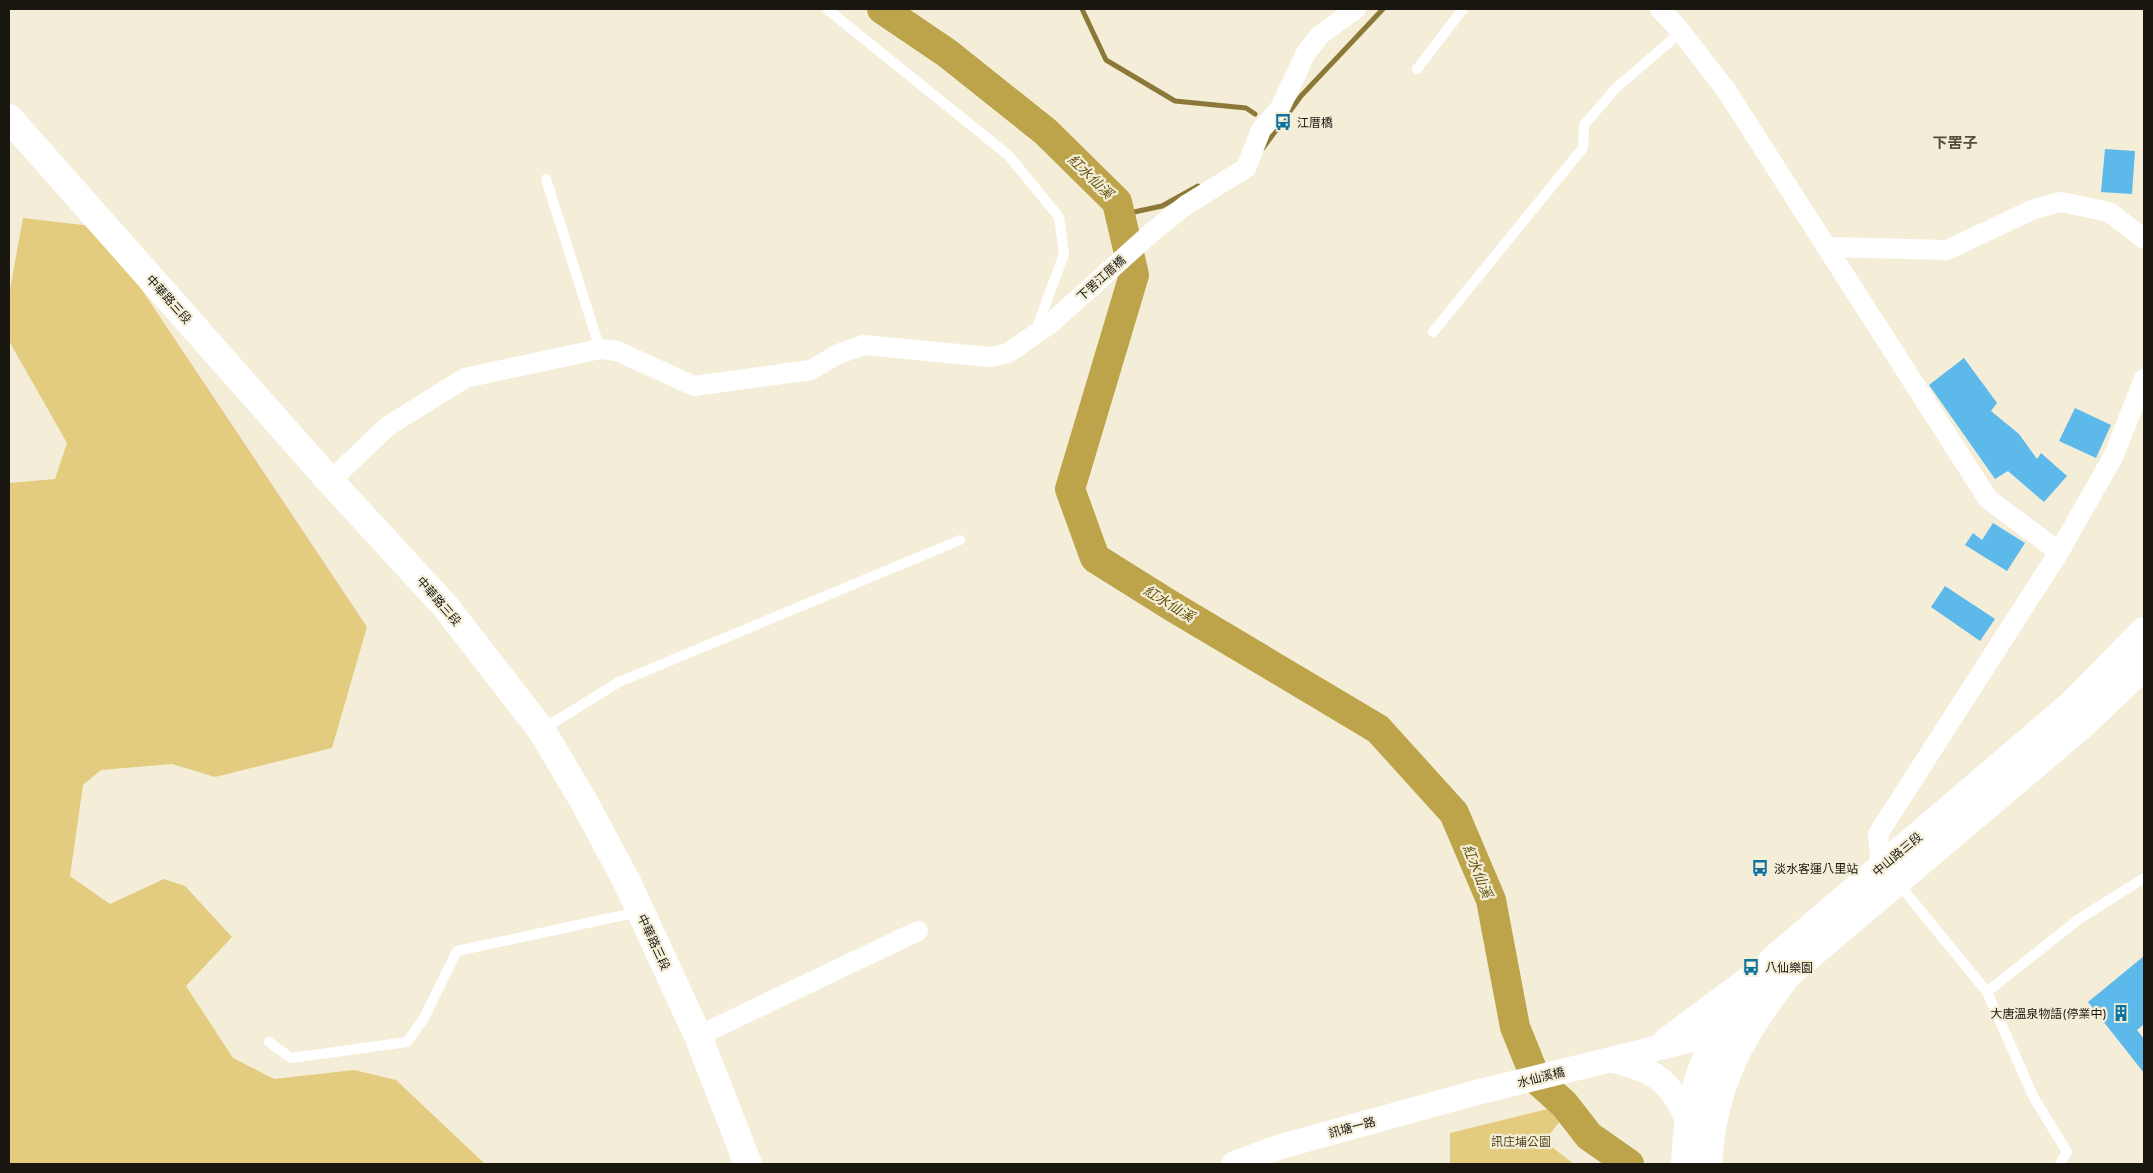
<svg xmlns="http://www.w3.org/2000/svg" width="2153" height="1173" viewBox="0 0 2153 1173" font-family="Inter,'Noto Sans TC',sans-serif">
<rect width="100%" height="100%" fill="#f4eed9"/>
<g fill="#e3cc7f">
<path d="M23,218L100,227L367,627L332,748L215,777L172,764L101,770L83,785L70,876L110,904L164,879L185,886L232,937L186,986L233,1058L274,1079L354,1070L396,1080L485,1164H9V483L55,479L67,443L9,341V295Z"/>
<path d="M1556,1107L1565,1115L1544,1141L1574,1164H1450V1133Z"/>
</g>
<g fill="none" stroke-linecap="round" stroke-linejoin="round">
<g stroke="#8c7938" stroke-width="5">
<path d="M1082,9L1106,60L1175,101L1246,108L1255,114"/>
<path d="M1263,148L1301,96L1383,9"/>
<path d="M1120,215L1162,206L1198,186"/>
</g>
<path stroke="#bda44a" stroke-width="30" d="M882,9L947,53L1046,132L1117,202L1134,275L1070,489L1095,558L1170,605L1378,729L1454,813L1491,900L1515,1027L1536,1079L1564,1104L1589,1136L1629,1164"/>
</g>
<g fill="#5eb9eb">
<path d="M2105,149L2135,151L2132,194L2101,192Z"/>
<path d="M1964,358L1997,403L1991,411L2019,434L2037,459L2041,453L2067,476L2044,502L2008,471L1995,479L1929,385Z"/>
<path d="M2075,408L2111,425L2096,458L2059,441Z"/>
<path d="M1993,523L2025,543L2007,571L1965,545L1973,533L1982,540Z"/>
<path d="M1945,586L1995,619L1980,641L1931,607Z"/>
<path d="M2144,956V1024L2137,1030L2144,1039V1073L2088,1002Z"/>
</g>
<g fill="none" stroke-linecap="round" stroke-linejoin="round">
<g stroke="#fff" stroke-width="10">
<path d="M827,9L1008,155L1059,217L1064,254L1036,330"/>
<path d="M1417,69L1463,9"/>
<path d="M546,179L600,349"/>
<path d="M1433,332L1583,148L1584,125L1616,88L1681,32"/>
<path d="M543,729L619,682L960,540"/>
<path d="M1898,883L1987,992L2034,1098L2067,1152L2060,1164"/>
<path d="M1987,992L2079,919L2144,878"/>
<path d="M269,1042L291,1058L407,1042L424,1018L457,951L638,912"/>
</g>
<g stroke="#fff" stroke-width="20">
<path d="M1660,9L1678,28L1726,90L1988,499L2059,552L1878,834L1881,867L1889,874"/>
<path d="M1827,247L1947,250L2034,209L2061,202L2109,212L2144,239"/>
<path d="M330,481L388,426L465,378L600,349L617,351L694,386L811,370L838,354L864,345L990,357L1008,353L1050,324L1151,233L1186,205L1246,168L1261,130L1280,108L1306,53L1320,35L1356,9"/>
<path d="M2059,552L2114,455L2144,379"/>
<path d="M698,1036L918,931"/>
</g>
<g stroke="#fff" stroke-width="25">
<path d="M1666,1040L1756,973"/>
<path d="M1612,1060C1655,1071 1670,1079 1688,1121"/>
<path d="M1234,1164L1279,1147L1471,1094L1718,1033L1735,1040"/>
</g>
<path stroke="#fff" stroke-width="28" d="M9,118L330,481L445,606L542,731L583,800L627,882L698,1036L748,1164"/>
<g stroke="#fff" stroke-width="28">
<path d="M1685,1164C1689,1070 1715,1030 1774,959L2070,706L2144,631"/>
<path d="M1708,1164C1713,1083 1740,1036 1789,973L2082,725L2144,666"/>
</g>
</g>
<defs>
<g id="bus-bare" transform="scale(1.35)"><path d="M-5-6H5V4H4V6H2V4H-2V6H-4V4H-5ZM-3.5-4V0h7V-4ZM-3.5 1.2v1.5H-2V1.2ZM2 1.2v1.5H3.5V1.2Z" fill="#0c739f" stroke="#f4eed9" stroke-width="2.5" paint-order="stroke"/></g>
<g id="building-bare" transform="scale(1.35)"><path d="M-4-6H4V6H1V3H-1V6H-4ZM-2.5-4.3h1.7v1.8h-1.7ZM.8-4.3h1.7v1.8H.8ZM-2.5-1h1.7V.8h-1.7ZM.8-1h1.7V.8H.8Z" fill="#0c739f" stroke="#f4eed9" stroke-width="2.5" paint-order="stroke"/></g>
</defs>
<g fill-rule="evenodd">
<use href="#bus-bare" x="1283" y="122"/>
<use href="#bus-bare" x="1760" y="868"/>
<use href="#bus-bare" x="1751" y="967"/>
<use href="#building-bare" x="2121" y="1013"/>
</g>
<g text-anchor="middle" dominant-baseline="central" stroke-width="4.5" stroke-linejoin="round" paint-order="stroke">
<g font-size="12" fill="#18160f" stroke="#f4eed9" text-anchor="start">
<text x="1297" y="122">江厝橋</text>
<text x="1774" y="868">淡水客運八里站</text>
<text x="1765" y="967">八仙樂園</text>
<text x="2107" y="1013" text-anchor="end">大唐溫泉物語(停業中)</text>
</g>
<g font-size="12" fill="#18160f" stroke="#f4eed9">
<text transform="translate(1101 278) rotate(-42)">下罟江厝橋</text>
<text transform="translate(169 299) rotate(48)">中華路三段</text>
<text transform="translate(439 601) rotate(49)">中華路三段</text>
<text transform="translate(1897 854) rotate(-40)">中山路三段</text>
<text transform="translate(654 942) rotate(65)">中華路三段</text>
<text transform="translate(1541 1077) rotate(-14)">水仙溪橋</text>
<text transform="translate(1352 1127) rotate(-15)">訊塘一路</text>
</g>
<g font-size="12" fill="#534822" stroke="#f4eed9">
<text x="1521" y="1141">訊庄埔公園</text>
</g>
<g font-size="14" font-style="italic" fill="#675510" stroke="#f4eed9">
<text transform="translate(1091 176) rotate(44)">紅水仙溪</text>
<text transform="translate(1169 603) rotate(31)">紅水仙溪</text>
<text transform="translate(1478 871) rotate(68)">紅水仙溪</text>
</g>
<g font-size="15" font-weight="bold" fill="#534e3c" stroke="#f4eed9">
<text x="1955" y="142">下罟子</text>
</g>
</g>
<rect width="2153" height="1173" fill="none" stroke="#18160f" stroke-width="20"/>
</svg>
